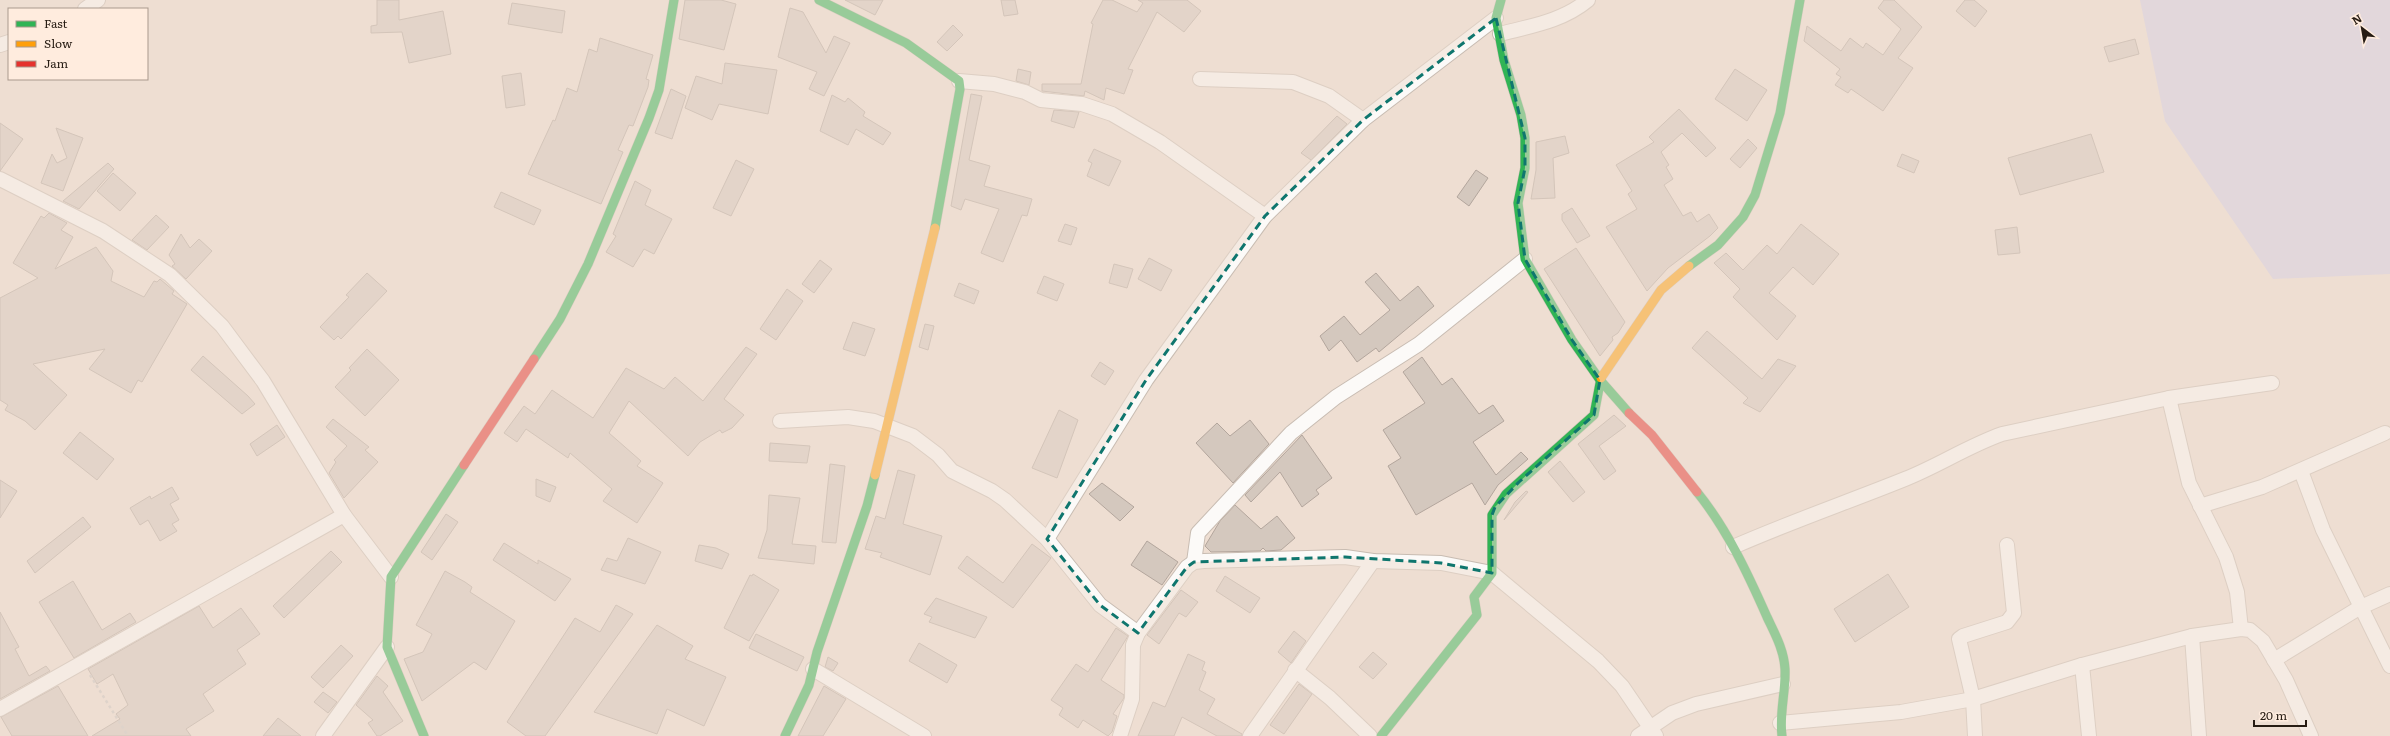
<svg xmlns="http://www.w3.org/2000/svg" width="2390" height="736" viewBox="0 0 2390 736" font-family="Literata,serif">
<rect width="100%" height="100%" fill="#eeded2"/>
<path fill="#d2cee7" d="M2140,0H2390V274L2273,279L2165,121Z"/>
<g fill="#d4c8be" stroke="#b3a69d">
<path d="M377,0H399V20L443,11L451,54L409,63L402,32L371,33V26L377,25Z"/>
<path d="M685,0H721L736,4L724,50L679,39Z"/>
<path d="M845,0H883L875,15Z"/>
<path d="M1001,0H1015L1018,14L1004,16Z"/>
<path d="M1103,0H1112L1137,12L1143,3L1138,0H1187L1201,11L1184,32L1157,12L1128,69L1133,70L1124,94L1106,88L1104,100L1085,91L1084,96L1042,91V84H1081L1093,24L1091,23Z"/>
<path d="M1884,0H1894L1922,27L1898,58L1913,68L1883,111L1851,89L1848,93L1835,85L1841,77L1836,74L1840,69L1804,41L1807,26L1841,51L1850,38L1863,48L1866,43L1883,55L1901,29L1878,8Z"/>
<path d="M1965,0H1974L1987,11L1975,27L1956,11Z"/>
<path d="M512,3L565,11L562,33L508,24Z"/>
<path d="M790,8L803,12L826,53L834,36L850,43L824,96L809,89L817,72L778,57Z"/>
<path d="M953,25L963,35L947,51L937,42Z"/>
<path d="M600,38L653,55L646,79L649,80L648,87L633,126L629,125L618,150L623,152L601,204L528,174L553,120L555,121L567,88L577,92L589,49L597,52Z"/>
<path d="M2135,39L2139,54L2109,62L2104,47Z"/>
<path d="M725,63L777,70L768,114L719,104L712,120L685,108L696,76L722,84Z"/>
<path d="M1018,69L1031,72L1029,85L1016,81Z"/>
<path d="M1735,69L1767,90L1747,121L1715,99Z"/>
<path d="M521,73L525,105L506,108L502,76Z"/>
<path d="M671,89L686,96L672,139L655,133Z"/>
<path d="M971,94L982,96L969,160L990,166L984,186L1032,199L1027,216L1022,215L1003,262L981,253L999,209L965,199L961,210L951,206Z"/>
<path d="M832,95L845,102L848,98L865,112L863,116L891,133L883,145L856,129L848,145L820,131Z"/>
<path d="M1679,109L1716,148L1706,157L1682,133L1661,152L1669,165L1666,167L1673,179L1664,185L1683,216L1691,212L1697,222L1709,214L1718,228L1710,236L1668,268L1647,291L1606,227L1637,209L1628,194L1632,191L1616,165L1654,142L1649,137Z"/>
<path d="M1054,110L1079,112L1074,128L1051,121Z"/>
<path d="M1337,116L1347,124L1311,160L1301,153Z"/>
<path d="M0,123L23,139L0,171Z"/>
<path d="M56,128L83,138L63,191L41,183L52,154L57,163L67,158Z"/>
<path d="M2091,134L2104,172L2020,195L2008,158Z"/>
<path d="M1565,136L1569,153L1553,158L1555,198L1531,199L1536,170V142Z"/>
<path d="M1748,139L1757,148L1740,168L1730,159Z"/>
<path d="M1094,149L1121,161L1109,186L1087,176L1092,163L1088,161Z"/>
<path d="M1902,154L1919,161L1914,173L1897,166Z"/>
<path d="M736,160L754,169L731,216L713,208Z"/>
<path d="M108,163L114,169L79,209L63,201Z"/>
<path d="M1476,170L1488,178L1469,206L1457,197Z"/>
<path d="M113,173L136,193L120,211L97,191Z"/>
<path d="M635,181L651,190L645,205L672,219L654,254L644,249L633,267L606,252L616,236L613,234Z"/>
<path d="M501,192L541,210L534,225L494,207Z"/>
<path d="M1572,208L1590,236L1577,243L1562,220V214Z"/>
<path d="M49,213L67,223L61,230L73,237L55,269L96,247L113,271L111,281L144,297L154,281L157,282L160,279L174,291L172,294L187,304L142,382L138,380L131,393L89,369L105,349L33,364L67,395L35,430L25,421L5,410L8,405L0,400V298L38,278L13,263L41,216L44,218Z"/>
<path d="M156,215L169,227L147,250L132,240Z"/>
<path d="M1065,224L1077,228L1071,245L1058,241Z"/>
<path d="M1801,224L1839,254L1813,285L1793,267L1769,293L1796,316L1777,340L1733,297L1740,289L1714,263L1726,253L1743,270L1767,245L1777,254Z"/>
<path d="M2017,227L2020,253L1998,255L1995,230Z"/>
<path d="M181,234L190,248L199,239L212,251L186,279L172,266L175,264L169,255Z"/>
<path d="M1576,248L1625,322L1618,333L1612,337L1613,340L1600,356L1544,269Z"/>
<path d="M1149,258L1172,270L1161,291L1138,279Z"/>
<path d="M820,260L832,269L814,293L802,284Z"/>
<path d="M1114,264L1133,269L1127,288L1109,283Z"/>
<path d="M367,273L387,291L341,339L338,336L334,340L320,327L349,297L346,295Z"/>
<path d="M1376,273L1400,301L1418,286L1434,306L1379,352L1376,348L1357,362L1341,340L1329,351L1320,336L1344,316L1360,335L1390,310L1365,282Z"/>
<path d="M1044,276L1064,284L1057,301L1037,293Z"/>
<path d="M959,283L979,291L974,304L954,296Z"/>
<path d="M787,289L803,301L776,340L760,329Z"/>
<path d="M853,322L875,329L865,356L843,349Z"/>
<path d="M925,324L934,326L928,350L919,347Z"/>
<path d="M1707,331L1762,379L1778,359L1796,366L1760,412L1743,403L1748,398L1692,348Z"/>
<path d="M746,347L757,354L724,399L744,415L732,428L722,433L720,430L700,442L688,456L629,401L609,433L641,461L637,466L663,483L637,523L603,501L612,489L570,453L568,458L526,429L517,442L504,433L524,406L535,414L552,390L593,418L626,368L664,389L675,377L703,401Z"/>
<path d="M367,349L399,380L365,416L335,387L351,370L349,368Z"/>
<path d="M203,356L248,396L255,404L242,414L191,370Z"/>
<path d="M1422,357L1442,385L1452,378L1479,414L1493,405L1504,421L1473,442L1496,475L1521,452L1528,459L1498,485L1485,505L1472,483L1416,515L1388,466L1401,458L1383,430L1425,403L1403,372Z"/>
<path d="M1100,362L1114,371L1105,385L1091,376Z"/>
<path d="M1059,410L1078,420L1057,478L1032,468Z"/>
<path d="M1614,415L1626,426L1599,446L1616,471L1604,480L1578,444Z"/>
<path d="M333,419L369,447L365,450L378,462L344,498L329,473L336,462L334,460L347,446L326,427Z"/>
<path d="M1250,420L1269,444L1233,483L1196,443L1217,423L1230,436Z"/>
<path d="M277,425L285,437L257,456L250,444Z"/>
<path d="M80,432L114,459L97,480L63,453Z"/>
<path d="M1302,435L1332,478L1316,490L1319,494L1302,507L1280,472L1251,502L1245,495Z"/>
<path d="M770,443L810,446L807,463L769,461Z"/>
<path d="M1560,461L1585,492L1573,502L1548,472Z"/>
<path d="M830,464L845,466L836,543L822,542Z"/>
<path d="M898,470L915,475L903,524L942,536L930,575L880,557L882,553L865,549L876,516L885,519Z"/>
<path d="M536,479L556,487L550,502L536,496Z"/>
<path d="M0,480L17,491L0,518Z"/>
<path d="M1102,483L1134,507L1120,521L1089,494Z"/>
<path d="M172,487L179,499L170,504L179,520L172,524L177,531L160,541L148,520L140,525L130,508L150,496L151,499Z"/>
<path d="M1526,491L1528,492L1504,520L1515,502Z"/>
<path d="M769,495L800,498L792,544L816,546L814,564L758,558L767,530Z"/>
<path d="M1235,505L1261,529L1277,516L1295,538L1281,550L1266,551L1263,548L1260,551L1211,552L1205,546L1220,521Z"/>
<path d="M446,514L458,522L432,560L421,552Z"/>
<path d="M83,517L91,527L35,573L27,561Z"/>
<path d="M628,538L661,552L645,584L601,570L607,558L617,561Z"/>
<path d="M1147,541L1178,562L1162,585L1131,565Z"/>
<path d="M504,543L538,564V560L571,579L555,601L493,560Z"/>
<path d="M1032,544L1051,558L1013,608L958,568L967,556L1003,583Z"/>
<path d="M699,545L716,548L729,554L722,569L695,561Z"/>
<path d="M331,551L342,562L284,618L273,606Z"/>
<path d="M445,571L465,582L472,587L470,592L515,621L486,670L474,662L422,701L404,659L423,652L432,634L416,625Z"/>
<path d="M753,574L779,590L749,641L724,628L750,575L752,576Z"/>
<path d="M1888,574L1909,607L1855,642L1834,609Z"/>
<path d="M1225,576L1260,598L1250,613L1216,591Z"/>
<path d="M73,581L102,630L130,613L136,622L74,658L39,602Z"/>
<path d="M1181,590L1198,602L1186,617L1179,613L1159,644L1147,635Z"/>
<path d="M936,598L987,617L975,638L929,622L932,617L924,614Z"/>
<path d="M616,605L633,614L545,736H526L507,722L575,618L600,632Z"/>
<path d="M199,606L213,628L241,608L260,634L237,650L246,664L203,694L214,711L186,729L191,736H92L120,719L116,714L128,705L113,674L97,684L88,669Z"/>
<path d="M0,612L19,647L15,649L29,676L46,666L50,671L0,699Z"/>
<path d="M657,625L693,646L685,659L726,677L704,726L667,709L657,734L594,712Z"/>
<path d="M1116,628L1128,636L1101,680L1124,695V698L1113,714L1117,716L1112,732L1108,736L1083,720L1078,728L1059,715L1063,708L1051,700L1076,664L1088,672Z"/>
<path d="M1294,631L1306,641L1291,663L1278,652Z"/>
<path d="M756,634L804,657L797,671L749,648Z"/>
<path d="M919,643L957,665L947,683L909,661Z"/>
<path d="M341,645L353,656L323,688L311,677Z"/>
<path d="M1373,652L1387,664L1373,679L1359,667Z"/>
<path d="M1188,654L1205,662L1202,670L1206,672L1199,690L1215,699L1207,714L1242,734V736H1217L1182,717L1174,736H1138L1153,702L1165,707Z"/>
<path d="M828,657L838,663L833,671L825,667Z"/>
<path d="M377,676L388,686L383,692L403,721L380,736H377L368,723L373,720L356,705Z"/>
<path d="M1299,684L1312,694L1284,734L1270,725Z"/>
<path d="M58,686L88,736H12L1,717Z"/>
<path d="M824,686L846,699L823,736H798Z"/>
<path d="M323,692L337,702L328,713L314,702Z"/>
<path d="M278,718L301,736H263Z"/>
</g>
<g fill="none" stroke-linecap="round" stroke-linejoin="round">
<g stroke="#c8bcb2" stroke-width="16">
<g id="street">
<path d="M85,9L98,0"/>
<path d="M1500,34C1531,26 1563,21 1588,0"/>
<path d="M0,45L9,42"/>
<path d="M1200,79L1293,82L1329,96L1363,120"/>
<path d="M959,81L994,84L1025,92L1041,100L1082,104L1112,114L1160,142L1265,216"/>
<path d="M0,179L103,231L170,275L222,326L263,381L344,515L391,577"/>
<path d="M2169,398L2189,483L2226,557L2237,592L2241,629"/>
<path d="M780,421L848,417L874,421L913,436L938,455L952,471L992,491L1005,500L1047,539L1100,605L1138,633"/>
<path d="M2301,471L2323,530L2390,666"/>
<path d="M2200,506L2262,487L2385,433"/>
<path d="M1047,539L1146,380L1265,216L1363,120L1496,18"/>
<path d="M1733,547C1790,522 1848,502 1905,479C1938,466 1968,446 2002,434L2169,398L2272,383"/>
<path d="M1194,562L1198,533L1291,433L1336,397L1419,344L1525,259"/>
<path d="M2192,636L2199,736"/>
<path d="M2274,660L2359,608L2390,594"/>
<path d="M2082,665L2089,736"/>
<path d="M813,669L924,736"/>
<path d="M1295,670L1330,698L1370,736"/>
<path d="M0,709L344,515"/>
<path d="M1780,723L1901,712L1973,699L2082,665L2192,636L2241,629L2250,630L2263,641L2286,680L2311,736"/>
<path d="M323,736L387,647"/>
<path d="M1120,736L1132,699L1133,645L1138,633L1187,567L1194,562L1204,561L1345,557L1373,561L1441,563L1492,573L1598,661L1622,686L1656,736"/>
<path d="M1250,736L1373,561"/>
<path d="M1638,736L1672,713L1696,704L1783,684"/>
<path d="M1975,736L1973,699L1959,639L1963,636L2007,622L2014,613L2007,545"/>
</g>
</g>
<g stroke="#c8bcb2" stroke-width="10">
<g id="fast">
<path d="M819,0L906,43L959,81L960,89L935,228"/>
<path d="M1501,0L1496,18L1504,60L1521,115L1525,138V168L1518,203L1525,259L1572,340L1600,380L1629,413"/>
<path d="M1689,266L1718,245L1743,217L1755,195L1780,113L1800,0"/>
<path d="M534,359L560,319L588,264L649,118L659,90L674,0"/>
<path d="M1697,492C1727,529 1748,574 1767,617C1775,634 1784,650 1785,669C1786,692 1779,713 1782,736"/>
<path d="M424,736L387,647L391,577L464,465"/>
<path d="M785,736L809,685L817,652L867,506L875,475"/>
<path d="M1381,736L1477,615L1474,597L1492,573V515L1506,494L1594,415L1601,378"/>
</g>
</g>
<g stroke="#c8bcb2" stroke-width="10">
<g id="slow">
<path d="M1601,378L1661,290L1689,266"/>
<path d="M875,475L935,228"/>
</g>
</g>
<g stroke="#c8bcb2" stroke-width="10">
<g id="jam">
<path d="M1629,413L1652,435L1697,492"/>
<path d="M464,465L534,359"/>
</g>
</g>
<path stroke="#cbc5c2" stroke-width="2.5" stroke-dasharray="3 3" stroke-linecap="butt" d="M90,675L128,736"/>
<use href="#street" stroke="#fcfaf8" stroke-width="14"/>
<use href="#fast" stroke="#30b455" stroke-width="9"/>
<use href="#slow" stroke="#ff9f0a" stroke-width="9"/>
<use href="#jam" stroke="#e5322d" stroke-width="9"/>
</g>
<path d="M0 0H2390V736H0ZM1496,18L1525,138V168L1518,203L1525,259L1572,340L1600,380L1594,415L1519,482L1495,507L1492,515V573L1441,563L1345,557L1194,562L1187,567L1138,633L1100,605L1047,539L1146,380L1265,216L1363,120Z" fill="#eeded2" fill-opacity=".55" fill-rule="evenodd"/>
<path fill="none" stroke="#0f766e" stroke-width="3" stroke-dasharray="8 5" stroke-linejoin="round" d="M1496,18L1525,138V168L1518,203L1525,259L1572,340L1600,380L1594,415L1519,482L1495,507L1492,515V573L1441,563L1345,557L1194,562L1187,567L1138,633L1100,605L1047,539L1146,380L1265,216L1363,120Z"/>
<rect x="8" y="8" width="140" height="72" fill="#ffecde" stroke="#a9998d"/>
<rect x="16" y="21" width="20" height="6" fill="#30b455" stroke="#a9998d"/>
<text x="44" y="28" font-size="12" fill="#271c13">Fast</text>
<rect x="16" y="41" width="20" height="6" fill="#ff9f0a" stroke="#a9998d"/>
<text x="44" y="48" font-size="12" fill="#271c13">Slow</text>
<rect x="16" y="61" width="20" height="6" fill="#e5322d" stroke="#a9998d"/>
<text x="44" y="68" font-size="12" fill="#271c13">Jam</text>
<g transform="translate(2362 28) rotate(329)" stroke="#ffecde" stroke-width="3" paint-order="stroke">
<path d="M0-3L7 15L0 10L-7 15Z" fill="#271c13"/>
<text y="-6" font-size="11" font-weight="bold" text-anchor="middle" fill="#271c13">N</text>
</g>
<path d="M2254 720v6h52v-6" fill="none" stroke="#271c13" stroke-width="2"/>
<text x="2260" y="720" font-size="12" fill="#271c13" stroke="#ffecde" stroke-width="3" paint-order="stroke">20 m</text>
</svg>
